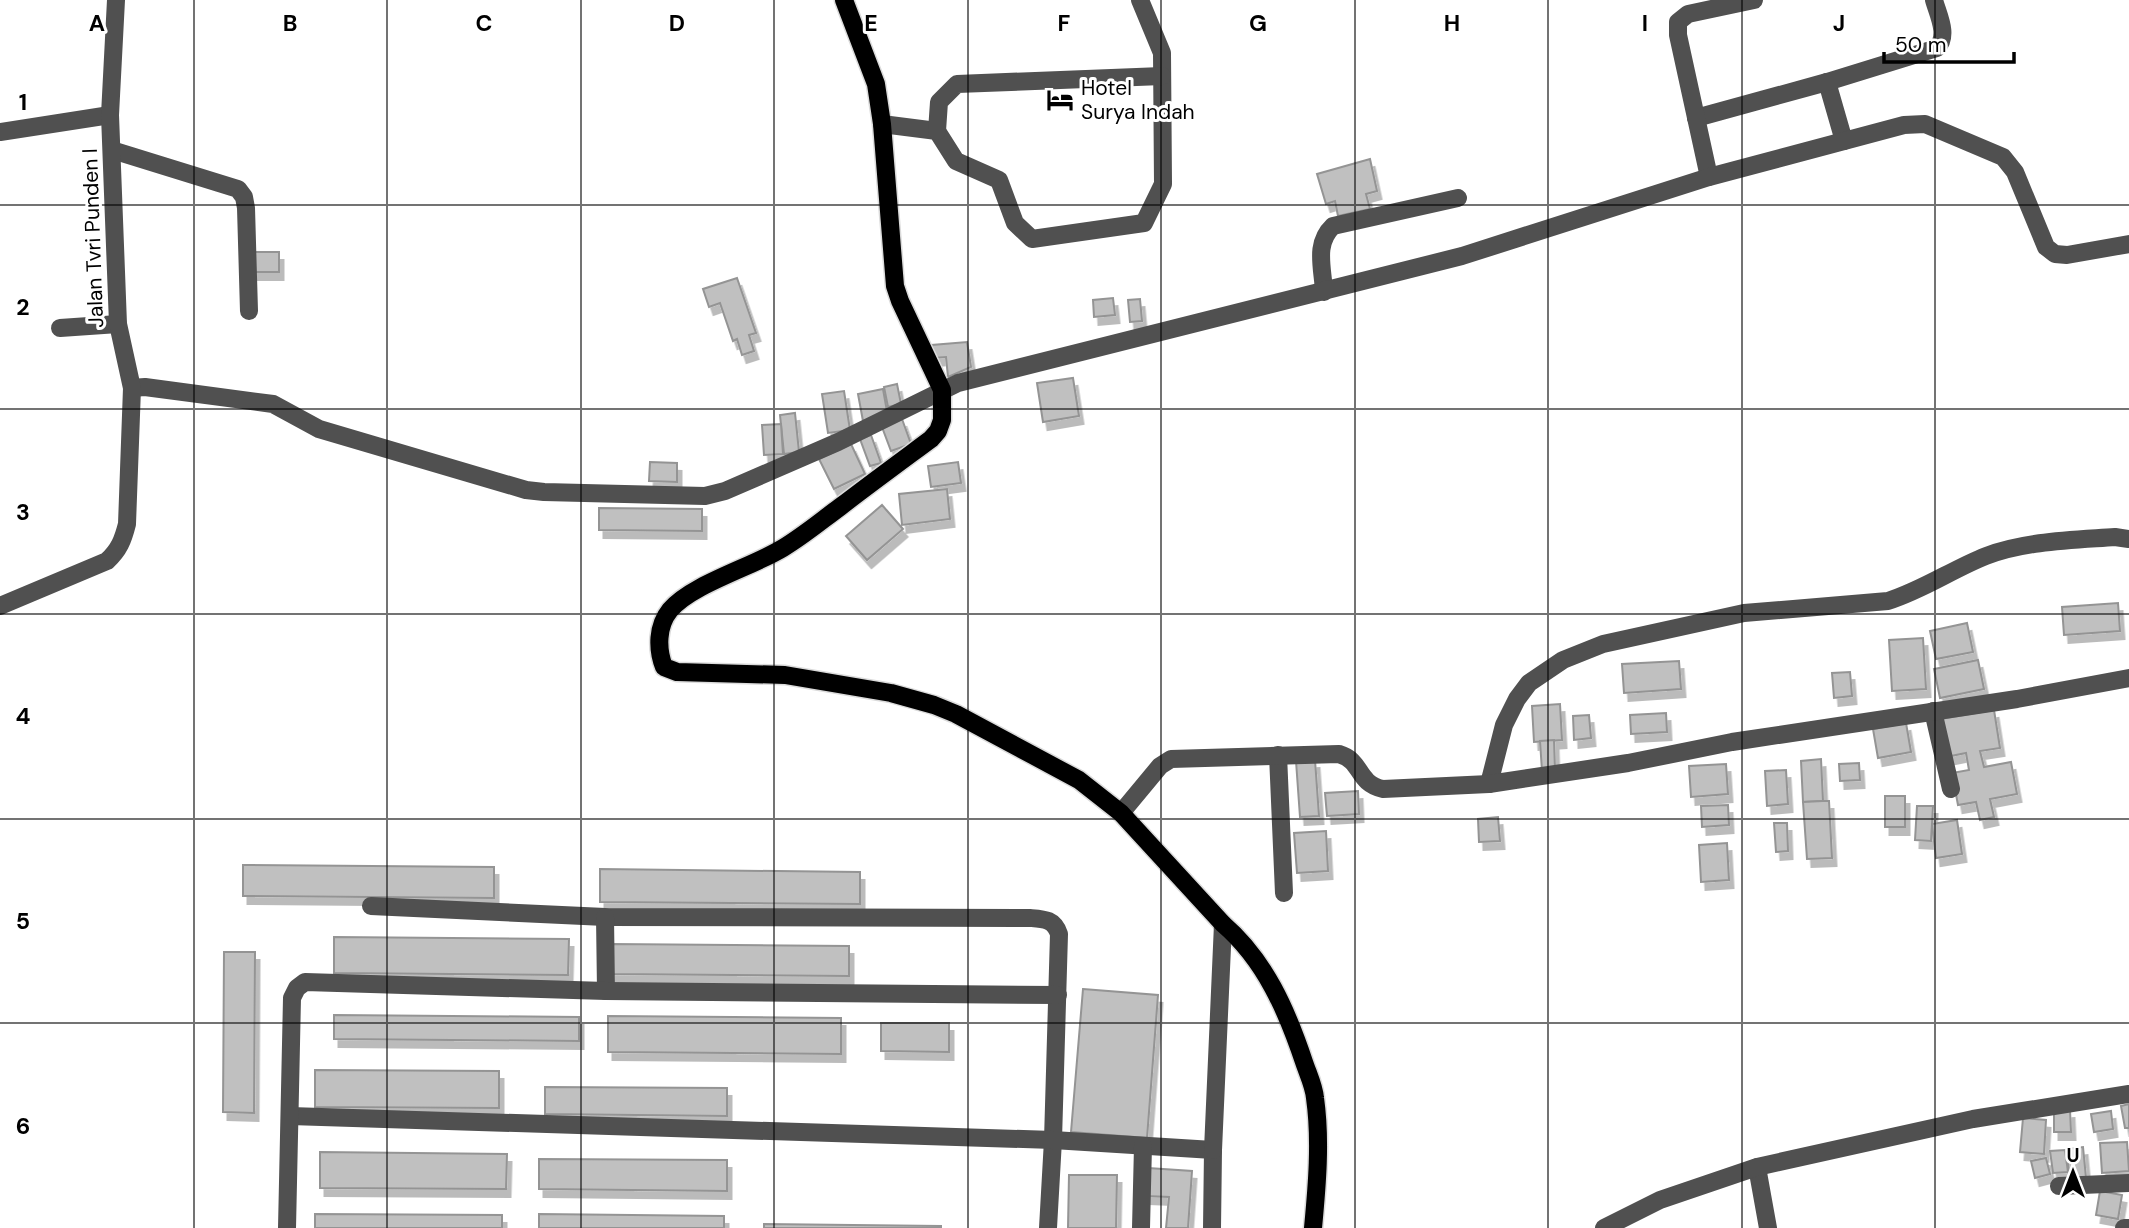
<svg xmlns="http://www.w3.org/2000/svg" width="2129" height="1228" viewBox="0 0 2129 1228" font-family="'DM Sans',sans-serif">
<defs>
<filter id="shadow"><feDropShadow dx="4.5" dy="8" stdDeviation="0" flood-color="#0004"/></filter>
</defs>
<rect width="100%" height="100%" fill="#fff"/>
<g fill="#c0c0c0" stroke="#949494" stroke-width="2" filter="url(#shadow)">
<path d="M1370,159L1377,191L1366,194L1370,209L1338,216L1335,201L1326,204L1317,174Z"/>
<rect x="253" y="252" width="26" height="20"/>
<path d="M737,278L756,333L749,335L754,351L742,355L737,339L733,341L720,303L709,307L703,289Z"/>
<path d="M1113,298L1115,315L1094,317L1093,300Z"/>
<path d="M1140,299L1142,321L1130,322L1128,300Z"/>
<path d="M967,342L971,367L948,377L946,357L933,358L932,345Z"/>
<path d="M1073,378L1079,416L1043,422L1037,383Z"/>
<path d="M897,384L901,404L888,407L884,387Z"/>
<path d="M883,389L888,417L863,421L858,394Z"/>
<path d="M844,391L850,430L828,433L822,394Z"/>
<path d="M795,413L799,452L784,454L780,415Z"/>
<path d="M902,419L911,444L891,451L882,427Z"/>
<path d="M781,424L783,454L764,455L762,425Z"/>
<path d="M871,435L881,463L870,466L860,439Z"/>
<path d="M851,444L865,474L834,489L819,459Z"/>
<path d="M650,462L677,463V482L649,481Z"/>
<path d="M958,462L961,483L931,487L928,466Z"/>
<path d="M947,489L950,519L902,525L899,494Z"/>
<path d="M882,505L903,529L867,560L846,536Z"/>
<path d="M599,508L702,509V531L599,530Z"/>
<path d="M2118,603L2120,631L2064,635L2062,607Z"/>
<path d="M1967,623L1973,652L1936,659L1930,631Z"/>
<path d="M1923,638L1926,689L1892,691L1889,640Z"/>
<path d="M1978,660L1984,689L1940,698L1934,669Z"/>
<path d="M1679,661L1681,689L1624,693L1622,664Z"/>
<path d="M1850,672L1852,696L1834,698L1832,673Z"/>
<path d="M1560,704L1562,740L1534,742L1532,706Z"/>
<path d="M1994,710L2000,748L1980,751L1984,767L2011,762L2017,794L1990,799L1994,817L1980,820L1976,802L1958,805L1952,773L1969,770L1966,753L1946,757L1940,719Z"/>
<path d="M1666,713L1667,732L1631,734L1630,715Z"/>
<path d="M1589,715L1591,738L1574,740L1573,716Z"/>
<path d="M1906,723L1911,752L1878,758L1873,729Z"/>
<path d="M1554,740L1555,770L1542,771L1540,741Z"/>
<path d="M1821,759L1823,801L1803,802L1801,761Z"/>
<path d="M1315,760L1319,816L1300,817L1296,761Z"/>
<path d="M1859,763L1860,780L1840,781L1839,764Z"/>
<path d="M1726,764L1728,794L1691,797L1689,766Z"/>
<path d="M1786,770L1788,804L1767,806L1765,771Z"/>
<path d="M1358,791L1359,814L1327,816L1325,793Z"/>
<rect x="1885" y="796" width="20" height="31"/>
<path d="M1823,801H1829L1832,858L1807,859L1803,802Z"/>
<path d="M1728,805L1729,825L1702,827L1701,806Z"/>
<path d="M1917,806H1933L1931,841L1915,840Z"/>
<path d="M1498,817L1500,841L1479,842L1478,819Z"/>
<path d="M1957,820L1962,854L1936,858L1932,824Z"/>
<path d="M1774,823H1787L1788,851L1776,852Z"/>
<path d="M1326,831L1328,871L1297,873L1294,833Z"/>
<path d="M1727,843L1729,880L1701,882L1699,845Z"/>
<path d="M243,865L494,867V898L243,896Z"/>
<path d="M600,869L860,872V904L600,902Z"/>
<path d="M334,937L569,939L568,975L334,973Z"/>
<path d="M611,944L849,946V976L611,974Z"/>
<path d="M224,952H255L254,1113L223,1112Z"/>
<path d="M1083,989L1158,995L1147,1138L1071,1132Z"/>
<path d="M334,1015L579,1017V1041L334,1039Z"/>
<path d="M608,1016L841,1018V1054L608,1052Z"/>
<path d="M881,1023H949V1052L881,1051Z"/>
<path d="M315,1070L499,1071V1108L315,1107Z"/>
<path d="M545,1087L727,1088V1116L545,1114Z"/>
<path d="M2129,1104V1128H2125L2121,1106Z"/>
<path d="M2070,1110L2071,1132H2054V1111Z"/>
<path d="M2111,1111L2113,1129L2094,1132L2091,1114Z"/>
<path d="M2023,1118L2046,1120L2044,1154L2020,1152Z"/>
<path d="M2127,1142L2129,1171L2102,1173L2100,1143Z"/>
<path d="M2083,1147L2086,1178L2069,1179L2067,1149Z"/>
<path d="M2065,1150L2068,1172L2053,1173L2050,1151Z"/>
<path d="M320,1152L507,1154L506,1189L320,1188Z"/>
<path d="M2046,1158L2050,1174L2035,1178L2031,1161Z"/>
<path d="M539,1159L727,1160V1191L539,1189Z"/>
<path d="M1148,1168L1192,1171L1188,1228H1166L1169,1197L1145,1196Z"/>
<path d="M1069,1175H1117L1116,1228H1068Z"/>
<path d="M2100,1191L2122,1195L2118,1219L2096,1215Z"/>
<path d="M315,1214L502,1215V1228H315Z"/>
<path d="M539,1214L724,1216V1228H539Z"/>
<path d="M764,1224L941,1226V1228H764Z"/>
</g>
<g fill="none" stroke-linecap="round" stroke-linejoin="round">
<g stroke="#dbdbdb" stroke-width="21">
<path id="major" d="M844,0L876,84L882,124L895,286L900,301L942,390V420L938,431L931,439C900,462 870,484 840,507C821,521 803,536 783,548C752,567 692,584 670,610C657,626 657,649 664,667L677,672L785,675L891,693L934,705L956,714L1079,780L1121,813L1223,924C1265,960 1287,1011 1304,1062C1308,1074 1314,1086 1315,1098C1321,1140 1317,1186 1313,1228"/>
</g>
<g stroke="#505050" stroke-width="18">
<path d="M1827,82L1844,141"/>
<path d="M1696,118L1827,82L1937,48C1949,35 1938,15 1934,0"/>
<path d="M882,124L937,131L956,161L999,180L1015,223L1032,239L1144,223L1163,184L1162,53L1140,0"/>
<path d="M937,131L939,102L957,84L1162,76"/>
<path d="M0,132L110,115"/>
<path d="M112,150L238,189L244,197L246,208L249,311"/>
<path d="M1709,177L1678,35V22L1688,14L1754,0"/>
<path d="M1324,292C1323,268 1314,244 1333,226L1458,198"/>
<path d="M60,328L118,324"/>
<path d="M132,388L145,387L273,404L319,429L526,490L544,492L705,496L725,491L838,442L958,383L1462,256L1709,177L1904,125L1925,124L2003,157L2015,172L2046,247L2055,254L2067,255L2129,244"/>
<path d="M0,606L107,561C119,550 123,540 127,524L132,388L118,324L110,115L116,0"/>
<path d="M1933,711L1951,789"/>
<path d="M1278,755L1284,893"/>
<path d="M1489,784L1504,725L1517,699L1529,683L1563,660L1603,644L1744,613L1888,601C1923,590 1953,569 1986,556C2024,541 2074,540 2115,537L2129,539"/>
<path d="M1121,813L1160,766L1171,759L1339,754C1363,761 1356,783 1383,789L1489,784L1628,763L1732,742L2017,699L2129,678"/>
<path d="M371,906L605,917L1030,918C1044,919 1054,919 1059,934L1053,1140L1048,1228"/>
<path d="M605,917L606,991"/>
<path d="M290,1116L1053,1140L1213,1150L1212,1228"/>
<path d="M1213,1150L1223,924"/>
<path d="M1757,1167L1768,1228"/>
<path d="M2059,1186L2129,1183"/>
<path d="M287,1228L292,998L297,988L305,982L606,991L1058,995"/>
<path d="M1141,1228L1143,1146"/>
<path d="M1604,1228L1660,1200L1757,1167L1973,1119L2129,1094"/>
<path d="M2124,1228H2129"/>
</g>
<use href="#major" stroke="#000" stroke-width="18"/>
</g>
<path fill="none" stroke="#000" stroke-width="2" stroke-opacity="0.55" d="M194,0V1228M387,0V1228M581,0V1228M774,0V1228M968,0V1228M1161,0V1228M1355,0V1228M1548,0V1228M1742,0V1228M1935,0V1228M0,205H2129M0,409H2129M0,614H2129M0,819H2129M0,1023H2129"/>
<defs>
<g id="hotel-bare" transform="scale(2.1)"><path d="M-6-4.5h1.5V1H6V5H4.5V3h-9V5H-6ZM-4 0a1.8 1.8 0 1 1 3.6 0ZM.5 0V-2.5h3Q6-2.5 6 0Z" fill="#000" stroke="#fff" stroke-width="2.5" paint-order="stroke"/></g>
</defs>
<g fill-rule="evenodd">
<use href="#hotel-bare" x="1060" y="100"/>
</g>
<g text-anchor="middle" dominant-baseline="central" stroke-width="6" stroke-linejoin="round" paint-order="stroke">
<g font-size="21" fill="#000" stroke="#fff" text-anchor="start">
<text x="1081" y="88">Hotel<tspan x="1081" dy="24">Surya Indah</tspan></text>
</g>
<g font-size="21" fill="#000" stroke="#fff">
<text transform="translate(93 238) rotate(-92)">Jalan Tvri Punden I</text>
</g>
</g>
<g font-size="23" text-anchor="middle" font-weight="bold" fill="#000" stroke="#fff" stroke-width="6" stroke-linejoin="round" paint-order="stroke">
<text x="97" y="31">A</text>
<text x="290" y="31">B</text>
<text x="484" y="31">C</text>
<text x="677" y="31">D</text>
<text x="871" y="31">E</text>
<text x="1064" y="31">F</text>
<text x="1258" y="31">G</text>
<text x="1452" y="31">H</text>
<text x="1645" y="31">I</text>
<text x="1839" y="31">J</text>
<text x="23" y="110">1</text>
<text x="23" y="315">2</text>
<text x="23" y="520">3</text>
<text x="23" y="724">4</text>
<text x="23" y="929">5</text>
<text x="23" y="1134">6</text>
</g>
<g transform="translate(2073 1172)" stroke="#ffffff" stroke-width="5" paint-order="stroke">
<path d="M0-5L12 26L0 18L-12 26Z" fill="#000000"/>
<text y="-10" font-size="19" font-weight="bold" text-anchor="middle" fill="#000000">U</text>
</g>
<path d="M1884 52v10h130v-10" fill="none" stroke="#000000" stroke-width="3.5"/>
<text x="1895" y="52" font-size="21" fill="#000000" stroke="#ffffff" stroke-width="5" paint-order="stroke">50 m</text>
</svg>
